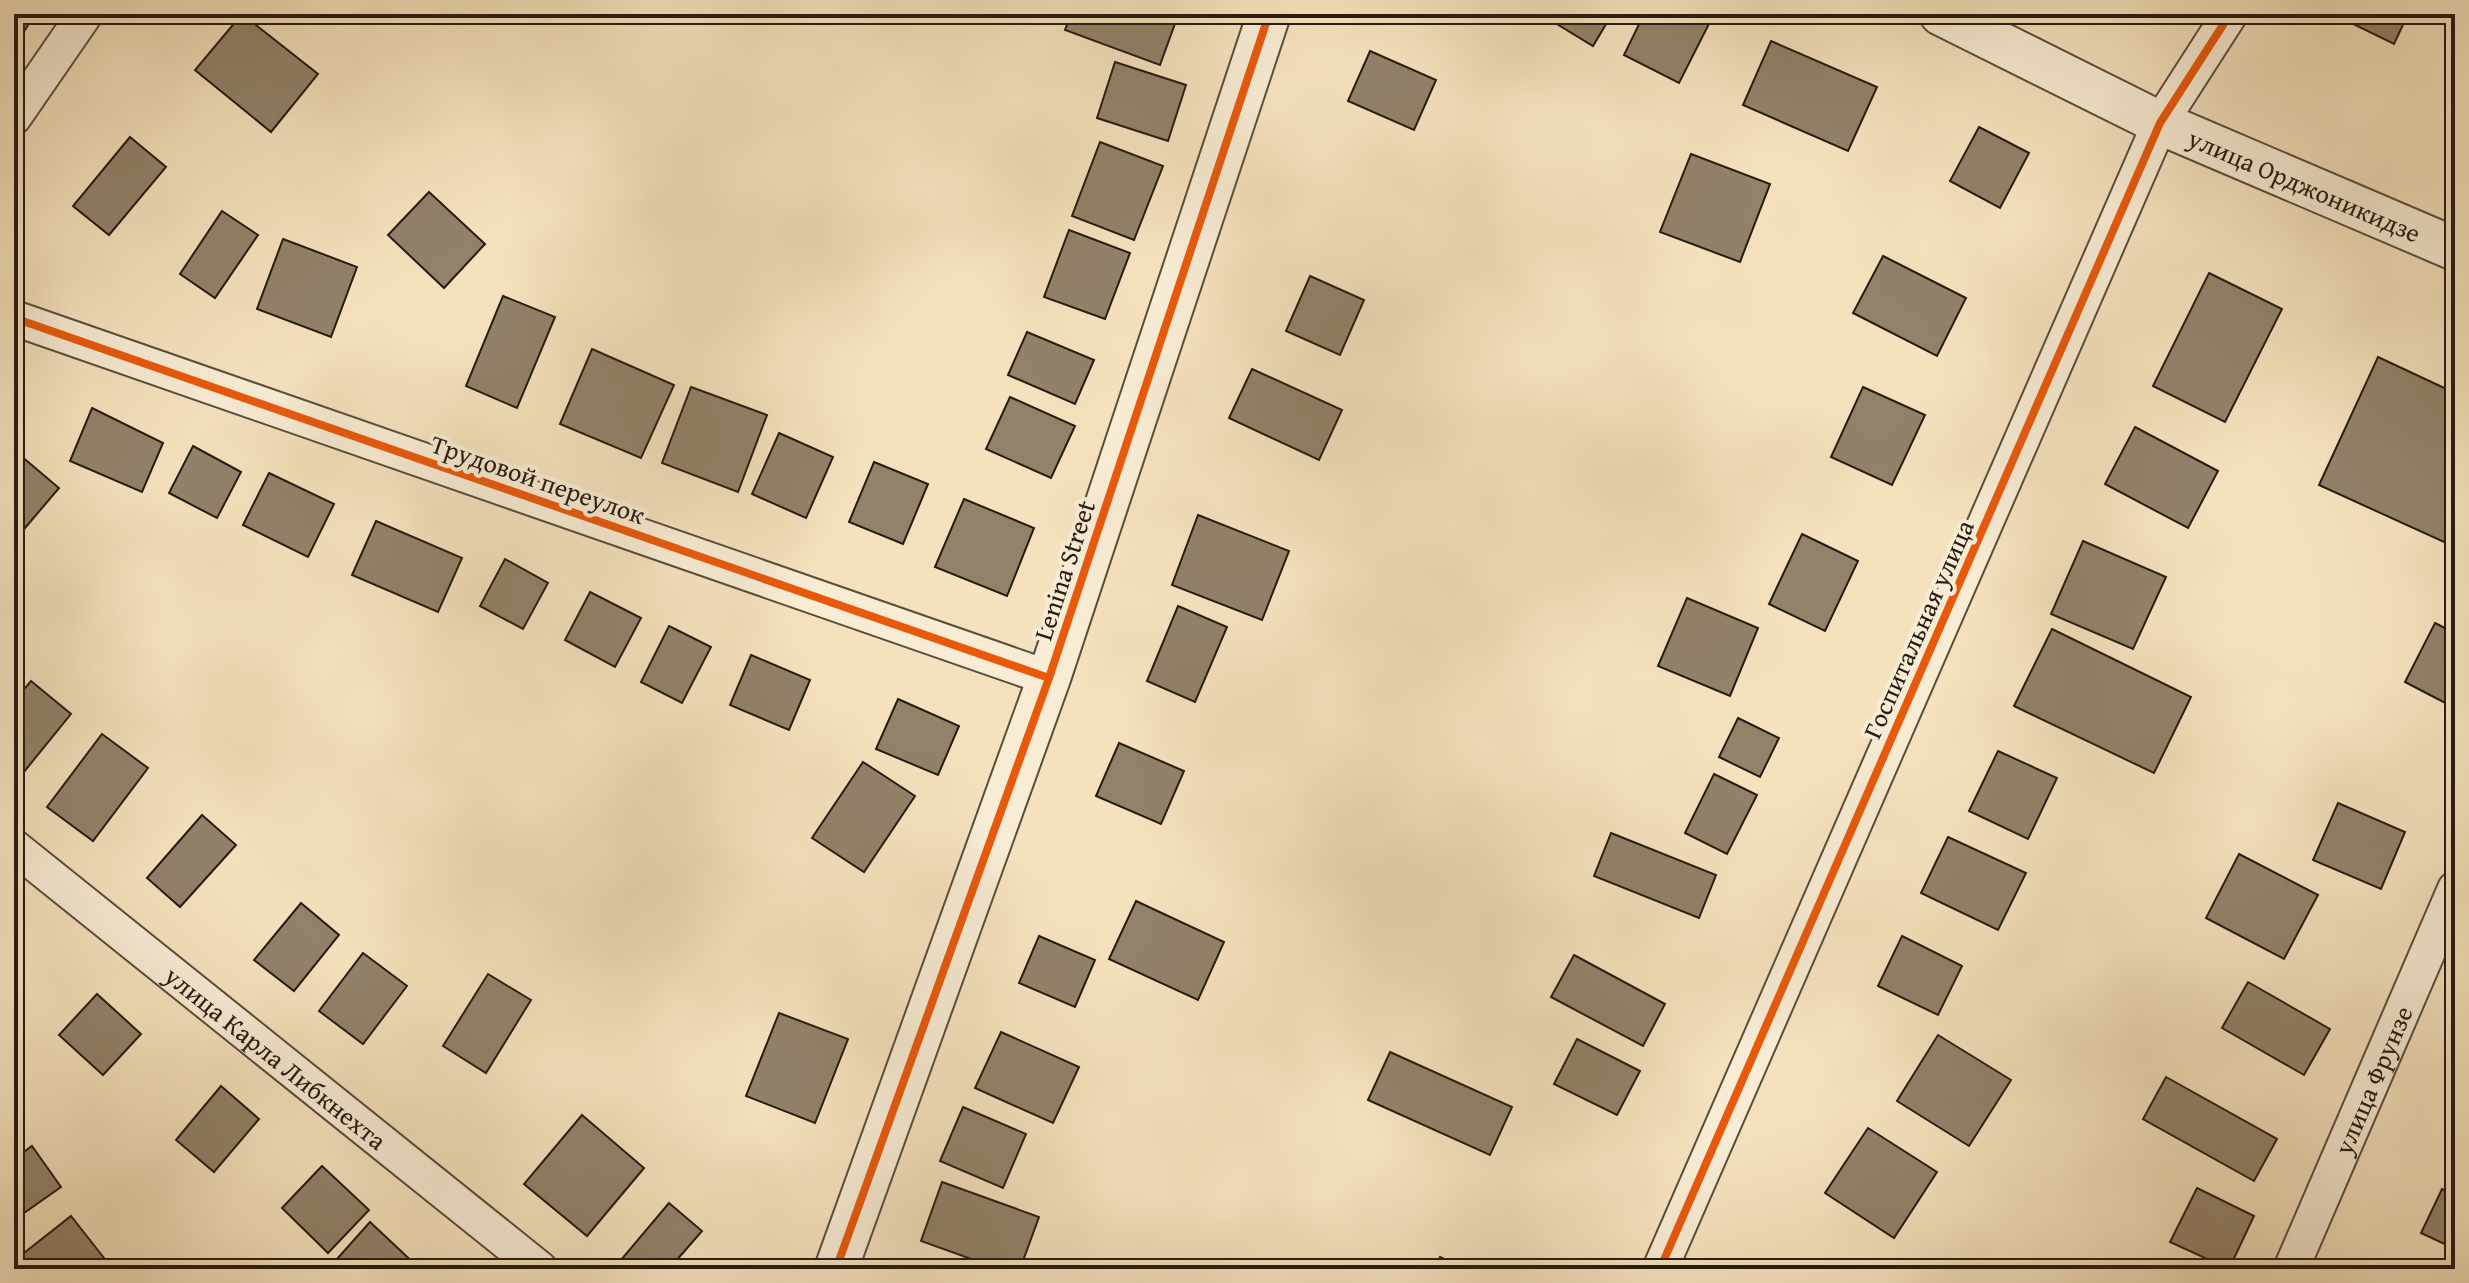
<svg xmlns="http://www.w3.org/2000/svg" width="2469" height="1283" viewBox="0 0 2469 1283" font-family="'Gentium Book Plus',serif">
<rect width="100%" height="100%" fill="#f5e2bd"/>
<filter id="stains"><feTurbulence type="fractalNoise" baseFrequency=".0025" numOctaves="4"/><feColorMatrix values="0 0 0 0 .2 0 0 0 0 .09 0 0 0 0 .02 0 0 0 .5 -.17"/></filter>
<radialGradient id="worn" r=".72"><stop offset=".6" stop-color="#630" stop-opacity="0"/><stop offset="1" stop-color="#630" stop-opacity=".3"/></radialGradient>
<g fill="#92826a" stroke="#261b11" stroke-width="2">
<path d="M14,14H27L33,17L14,48Z"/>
<path d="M242,14L318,74L271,132L195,70Z"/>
<path d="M1071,14H1165L1177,18L1160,65L1065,30Z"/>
<path d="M1550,14H1612L1593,46L1547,18Z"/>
<path d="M1644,14H1714L1679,83L1624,55Z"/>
<path d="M2333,14H2408L2394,44Z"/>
<path d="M1771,41L1877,87L1848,151L1743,105Z"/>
<path d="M1370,51L1436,80L1414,130L1348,101Z"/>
<path d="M1115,62L1186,85L1168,141L1097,118Z"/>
<path d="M1979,127L2029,153L2000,208L1950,181Z"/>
<path d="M130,137L166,167L109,235L73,206Z"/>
<path d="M1100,142L1163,166L1134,240L1072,216Z"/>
<path d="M1691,154L1770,184L1740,262L1660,232Z"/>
<path d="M429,192L485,244L444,288L388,235Z"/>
<path d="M222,211L258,235L215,298L180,274Z"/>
<path d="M1069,230L1130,253L1105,319L1044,297Z"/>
<path d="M283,239L357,267L331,337L257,309Z"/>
<path d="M1883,256L1966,298L1937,356L1853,313Z"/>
<path d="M2209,273L2282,309L2225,422L2153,386Z"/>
<path d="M1310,276L1364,300L1340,355L1286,331Z"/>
<path d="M503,296L555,317L517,408L466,386Z"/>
<path d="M1027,332L1094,360L1075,404L1008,375Z"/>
<path d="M592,349L674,385L641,458L560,424Z"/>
<path d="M2378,357L2455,393V547L2319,485Z"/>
<path d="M1252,369L1342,410L1319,460L1229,418Z"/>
<path d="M691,387L767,415L738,492L662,463Z"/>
<path d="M1863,387L1925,415L1892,485L1831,457Z"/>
<path d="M1010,397L1075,426L1051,478L986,449Z"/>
<path d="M92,408L163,443L142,492L70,461Z"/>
<path d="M2135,427L2218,471L2188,528L2105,484Z"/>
<path d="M779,433L833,457L806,518L752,494Z"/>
<path d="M193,446L241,472L217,518L169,493Z"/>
<path d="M14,450L59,488L25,528L14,519Z"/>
<path d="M874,462L928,484L903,544L849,522Z"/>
<path d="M269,473L334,504L308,557L243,525Z"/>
<path d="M964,499L1034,528L1007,596L935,567Z"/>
<path d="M1198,515L1289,551L1262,620L1172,585Z"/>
<path d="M376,521L462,558L438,612L352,575Z"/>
<path d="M1802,534L1858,561L1825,631L1769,604Z"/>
<path d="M2083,541L2166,577L2133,649L2051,614Z"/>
<path d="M505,559L548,583L523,629L480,606Z"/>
<path d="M590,592L641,618L615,667L565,640Z"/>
<path d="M1687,598L1758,628L1730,696L1658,666Z"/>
<path d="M1178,606L1227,627L1195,702L1147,681Z"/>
<path d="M2435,623L2455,633V708L2405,682Z"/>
<path d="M669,626L711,647L682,703L641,682Z"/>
<path d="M2052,629L2191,697L2154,773L2014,706Z"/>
<path d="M751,655L810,680L789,730L730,705Z"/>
<path d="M31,681L71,714L19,778L14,774V701Z"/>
<path d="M898,699L959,726L938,775L876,749Z"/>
<path d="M1738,718L1779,738L1760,777L1719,757Z"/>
<path d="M102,734L148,768L93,841L47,807Z"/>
<path d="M1119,743L1184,771L1161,824L1096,796Z"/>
<path d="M1998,751L2057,778L2028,839L1969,811Z"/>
<path d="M863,762L915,796L864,872L812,838Z"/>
<path d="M1714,774L1757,795L1727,854L1685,833Z"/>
<path d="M2338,803L2405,832L2381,889L2313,860Z"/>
<path d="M202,815L236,845L180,907L147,878Z"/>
<path d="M1611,833L1716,875L1699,918L1594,876Z"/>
<path d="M1948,837L2026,873L1998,930L1921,893Z"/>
<path d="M2239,854L2318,895L2284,959L2206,918Z"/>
<path d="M1136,901L1224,942L1198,1000L1109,959Z"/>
<path d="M301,903L339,935L294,991L254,960Z"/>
<path d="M1039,936L1095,960L1075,1007L1019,983Z"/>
<path d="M1902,936L1962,966L1938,1015L1878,986Z"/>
<path d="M363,953L407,986L363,1044L319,1011Z"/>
<path d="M1574,955L1665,1004L1643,1046L1551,997Z"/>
<path d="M488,974L531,1000L486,1073L443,1046Z"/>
<path d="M2248,982L2330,1029L2304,1075L2222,1028Z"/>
<path d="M97,994L141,1034L103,1075L59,1035Z"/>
<path d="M779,1013L848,1039L815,1123L746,1096Z"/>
<path d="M1001,1032L1079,1067L1053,1123L975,1088Z"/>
<path d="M1938,1035L2011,1080L1969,1146L1897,1101Z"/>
<path d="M1577,1039L1640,1071L1617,1115L1554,1084Z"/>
<path d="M1390,1052L1512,1107L1490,1155L1368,1100Z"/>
<path d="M2166,1077L2277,1139L2254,1181L2143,1119Z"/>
<path d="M221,1086L259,1119L214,1172L176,1140Z"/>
<path d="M963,1107L1026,1134L1003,1188L940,1161Z"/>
<path d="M582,1115L644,1168L587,1236L524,1184Z"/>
<path d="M1868,1128L1937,1172L1894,1238L1825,1193Z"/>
<path d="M32,1146L61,1187L14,1220V1159Z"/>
<path d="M322,1166L369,1210L328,1253L282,1208Z"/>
<path d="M942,1182L1039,1217L1020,1269H999L921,1241Z"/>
<path d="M2197,1188L2254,1216L2229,1269L2170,1242Z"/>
<path d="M2442,1189L2455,1195V1249L2421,1233Z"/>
<path d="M669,1203L702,1231L669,1269H630L620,1261Z"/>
<path d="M71,1216L108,1263L101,1269H28L19,1257Z"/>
<path d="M370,1222L418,1267L416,1269H328Z"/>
<path d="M1440,1257L1465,1269H1435Z"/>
</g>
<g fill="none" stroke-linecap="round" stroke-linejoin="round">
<g stroke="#5a4d3c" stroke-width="38">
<g id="minor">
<path d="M14,117L85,14"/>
<path d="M14,318L1049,678"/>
<path id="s1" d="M14,847L540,1269"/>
<path d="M1660,1269L2160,123L2230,14"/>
<path id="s2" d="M2291,1269L2455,889"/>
</g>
</g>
<g stroke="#5a4d3c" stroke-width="46">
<g id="tertiary">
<path id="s3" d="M1941,14L2160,123L2455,249"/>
<path d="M836,1269L1049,678L1269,14"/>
</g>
</g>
<use href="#minor" stroke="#f8ecd4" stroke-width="34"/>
<use href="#tertiary" stroke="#f8ecd4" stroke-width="42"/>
<g stroke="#f8ecd4" stroke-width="13">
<g id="cycleway">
<path d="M14,318L1049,678"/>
<path d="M836,1269L1049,678L1269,14"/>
<path d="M1660,1269L2160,123L2230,14"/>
</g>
</g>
<use href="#cycleway" stroke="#e8590c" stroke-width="8"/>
</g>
<g text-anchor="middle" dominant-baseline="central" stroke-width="8" stroke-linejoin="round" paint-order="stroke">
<g font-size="26" fill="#261b11" stroke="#f8ecd4">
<text stroke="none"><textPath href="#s3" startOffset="402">улица Орджоникидзе</textPath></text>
<text transform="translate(538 479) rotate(19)">Трудовой переулок</text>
<text transform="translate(1064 570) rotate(-72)">Lenina Street</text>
<text transform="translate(1918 629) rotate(-66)">Госпитальная улица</text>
<text stroke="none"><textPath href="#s1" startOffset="336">улица Карла Либкнехта</textPath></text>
<text stroke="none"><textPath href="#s2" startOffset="206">улица Фрунзе</textPath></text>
</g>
</g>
<rect width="2469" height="1283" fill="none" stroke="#f5e2bd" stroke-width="48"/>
<rect x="16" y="16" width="2437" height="1251" fill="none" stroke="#261b11" stroke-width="4"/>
<rect x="24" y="24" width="2421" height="1235" fill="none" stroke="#261b11" stroke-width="2"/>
<rect width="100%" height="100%" filter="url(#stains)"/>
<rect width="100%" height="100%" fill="url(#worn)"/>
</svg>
